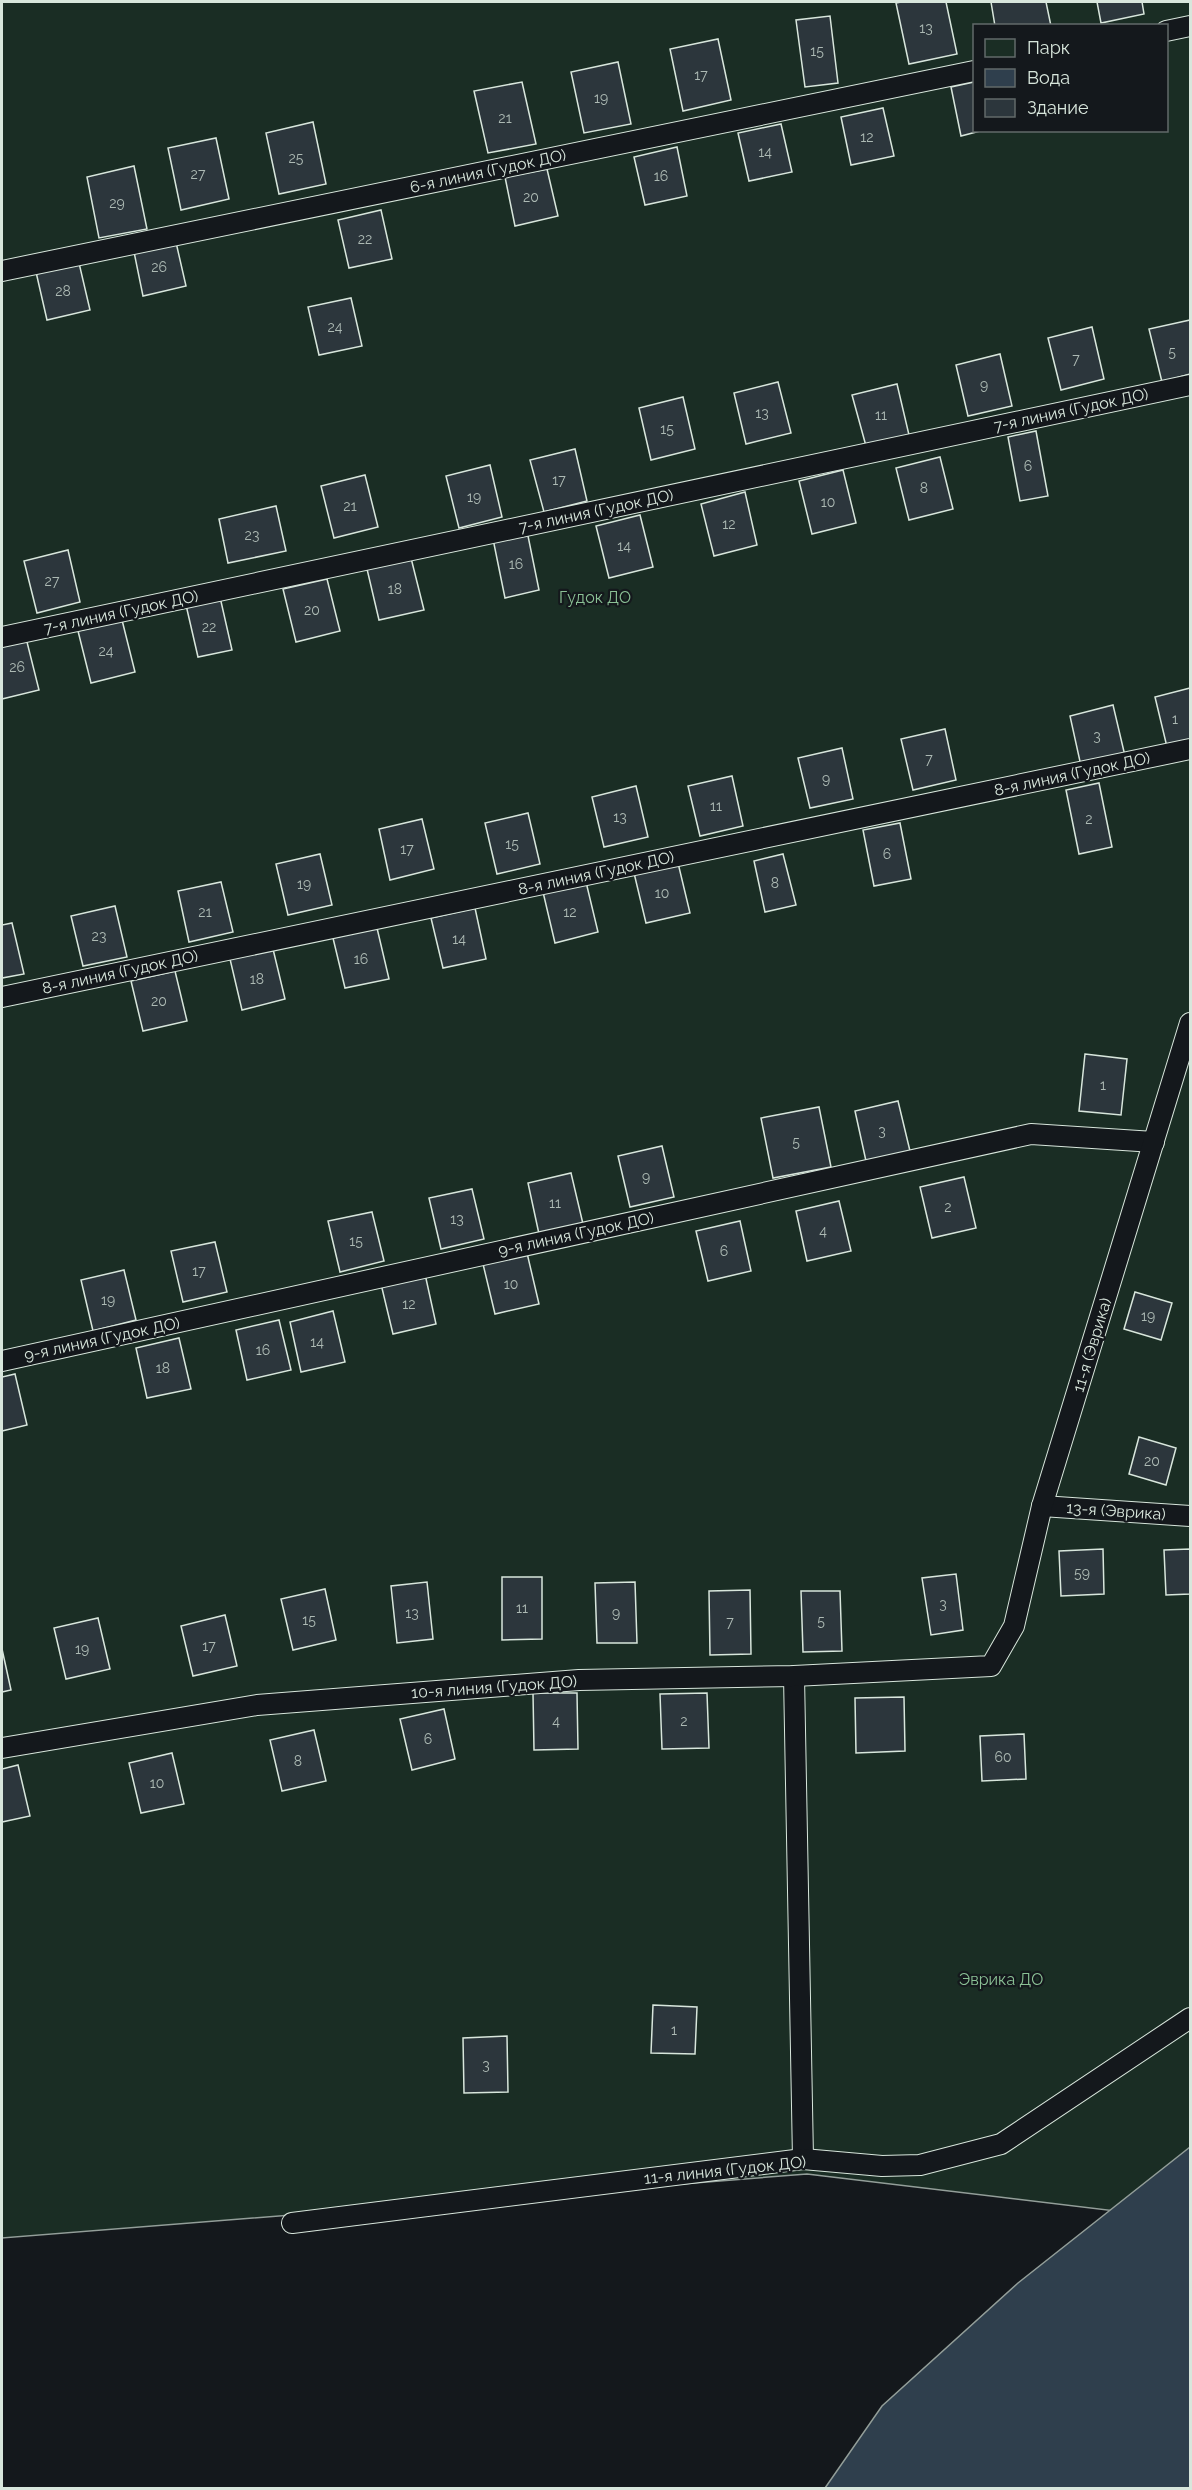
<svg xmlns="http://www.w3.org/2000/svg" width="1192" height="2490" viewBox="0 0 1192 2490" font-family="Raleway,sans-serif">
<rect width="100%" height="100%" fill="#14181c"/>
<path fill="#1a2d24" stroke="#939e99" stroke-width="1.5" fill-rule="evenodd" d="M2,2H1190V2220L807,2174L2,2238ZM974,26H1166V130H974Z"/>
<path fill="#2f3f4d" stroke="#939e99" stroke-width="1.5" d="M1190,2147V2488H825L882,2406L1018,2283Z"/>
<g fill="#2c363c" stroke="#d8e6dc" stroke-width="1.5">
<path d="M901,2H946L957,54L909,64L896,3Z"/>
<path d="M991,2H1046L1051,26H995Z"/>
<path d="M1097,2H1142L1144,14L1101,23Z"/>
<path d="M830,16L838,83L805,87L796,20Z"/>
<path d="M718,39L731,100L683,111L670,49Z"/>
<path d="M618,62L631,124L584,133L571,72Z"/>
<path d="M522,82L536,144L488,153L474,91Z"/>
<path d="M974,82V130H984L961,136L951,87Z"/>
<path d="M883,108L894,156L851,165L841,117Z"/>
<path d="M313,122L326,184L279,194L266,133Z"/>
<path d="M781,124L792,172L749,181L738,133Z"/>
<path d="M216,138L229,199L181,210L168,148Z"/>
<path d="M677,147L687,196L645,205L634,157Z"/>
<path d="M134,166L147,229L99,238L87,177Z"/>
<path d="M547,169L558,216L515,226L505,177Z"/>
<path d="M381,210L392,259L349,268L338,220Z"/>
<path d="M175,238L186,286L143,296L133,247Z"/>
<path d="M79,263L90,310L47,320L36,272Z"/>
<path d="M351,298L362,346L319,355L308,307Z"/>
<path d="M1190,320V374L1162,382L1149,329Z"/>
<path d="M1092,327L1104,379L1061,390L1048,338Z"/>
<path d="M1000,354L1012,406L968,416L956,365Z"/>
<path d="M778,382L791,433L746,444L734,393Z"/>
<path d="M897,384L909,435L866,446L852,395Z"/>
<path d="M683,397L695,449L651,460L639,408Z"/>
<path d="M1036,431L1048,496L1020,501L1008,437Z"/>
<path d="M575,449L587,501L544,512L530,460Z"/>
<path d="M940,457L953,509L909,520L896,468Z"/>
<path d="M490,465L502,517L459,528L446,476Z"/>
<path d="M843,470L856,523L812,534L799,481Z"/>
<path d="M365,475L378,527L334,538L321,486Z"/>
<path d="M745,492L757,545L714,556L701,504Z"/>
<path d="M276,506L286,551L228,563L219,519Z"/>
<path d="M640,515L653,567L609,578L596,526Z"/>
<path d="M527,531L539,590L505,598L493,539Z"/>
<path d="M68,550L80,602L37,613L24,561Z"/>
<path d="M411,558L424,610L379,620L367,569Z"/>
<path d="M327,579L340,631L296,642L283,589Z"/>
<path d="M220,597L232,650L198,657L186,605Z"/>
<path d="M122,620L135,672L91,683L78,631Z"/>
<path d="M26,638L39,690L2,699V644Z"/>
<path d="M1190,688V742L1167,747L1155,697Z"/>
<path d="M1113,705L1125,756L1081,766L1070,716Z"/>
<path d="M945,729L956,780L913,790L901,739Z"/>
<path d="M842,748L853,799L810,808L798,758Z"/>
<path d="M732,776L743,826L700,836L688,786Z"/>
<path d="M1099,783L1112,847L1079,854L1066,790Z"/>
<path d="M636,786L648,837L604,847L592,797Z"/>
<path d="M528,813L540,864L497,874L485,823Z"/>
<path d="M422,819L434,869L390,880L379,829Z"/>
<path d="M900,823L911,879L874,886L863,830Z"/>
<path d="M320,854L332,905L288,915L276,864Z"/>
<path d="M783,854L796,905L765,912L754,861Z"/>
<path d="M678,863L690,913L646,923L634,873Z"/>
<path d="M221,882L233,932L189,942L178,891Z"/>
<path d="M586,882L598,932L555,943L543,892Z"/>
<path d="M115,906L127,957L83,966L71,916Z"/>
<path d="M475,908L486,959L443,968L431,918Z"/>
<path d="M12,923L24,974L2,978V925Z"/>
<path d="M377,928L389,979L345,988L333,938Z"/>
<path d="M273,949L285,999L242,1010L230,959Z"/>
<path d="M175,971L187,1021L143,1031L131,981Z"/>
<path d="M1085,1054L1127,1059L1121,1115L1079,1111Z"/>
<path d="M898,1101L910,1151L866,1161L855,1111Z"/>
<path d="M819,1107L831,1167L773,1178L761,1118Z"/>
<path d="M662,1146L674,1197L630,1207L618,1156Z"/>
<path d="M571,1173L583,1224L539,1234L528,1183Z"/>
<path d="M964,1177L976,1228L932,1238L920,1187Z"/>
<path d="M472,1189L484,1239L441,1249L429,1198Z"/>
<path d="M839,1201L851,1251L807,1261L796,1211Z"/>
<path d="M372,1212L384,1261L340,1272L328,1221Z"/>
<path d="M740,1221L751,1271L708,1281L696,1231Z"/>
<path d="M215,1242L227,1292L183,1302L171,1251Z"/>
<path d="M527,1253L539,1304L495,1314L483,1264Z"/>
<path d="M124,1270L136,1320L93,1331L81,1280Z"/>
<path d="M425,1274L436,1324L393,1334L381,1284Z"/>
<path d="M1135,1292L1172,1303L1161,1340L1124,1329Z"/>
<path d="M333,1311L345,1362L301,1372L290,1322Z"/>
<path d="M279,1320L291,1370L247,1380L236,1330Z"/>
<path d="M179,1338L191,1389L147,1398L136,1348Z"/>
<path d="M15,1374L27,1425L2,1431V1377Z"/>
<path d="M1139,1437L1176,1448L1166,1485L1129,1474Z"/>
<path d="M1103,1549L1104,1594L1061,1596L1059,1551Z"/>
<path d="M1190,1549V1594L1166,1595L1164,1550Z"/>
<path d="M956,1574L963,1630L931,1635L922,1578Z"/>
<path d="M502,1577H542V1639L502,1640Z"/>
<path d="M427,1582L433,1639L397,1643L391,1586Z"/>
<path d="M635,1582L637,1643H597L595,1583Z"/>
<path d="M325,1589L336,1640L293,1650L281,1599Z"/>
<path d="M750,1590L751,1654L710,1655L709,1591Z"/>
<path d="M801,1591H840L842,1651L803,1652Z"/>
<path d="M225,1615L237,1666L193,1676L181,1626Z"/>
<path d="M98,1618L110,1669L66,1679L54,1628Z"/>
<path d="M2,1649L11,1690L2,1692Z"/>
<path d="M533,1693H577L578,1749L534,1750Z"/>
<path d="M707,1693L709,1748L662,1749L660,1694Z"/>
<path d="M904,1697L905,1751L856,1753L855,1698Z"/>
<path d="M444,1709L455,1759L412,1770L400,1719Z"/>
<path d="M314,1730L326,1781L282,1791L270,1740Z"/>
<path d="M1024,1734L1026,1779L982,1781L980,1736Z"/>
<path d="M172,1753L184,1804L141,1813L129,1763Z"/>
<path d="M18,1765L30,1816L2,1822V1769Z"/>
<path d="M653,2005L697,2007L695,2054L651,2053Z"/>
<path d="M507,2036L508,2092L464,2093L463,2038Z"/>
</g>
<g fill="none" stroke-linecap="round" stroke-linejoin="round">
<g stroke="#d8e6dc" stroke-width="22">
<g id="lane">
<path d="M1166,31L1190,26"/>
<path d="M2,271L974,71"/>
<path d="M2,637L1190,385"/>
<path d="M2,997L1190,749"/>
<path d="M2,1361L1031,1134L1154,1142"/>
<path d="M1042,1506L1190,1516"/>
<path d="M794,1676L803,2159"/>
<path d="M2,1748L257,1705L579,1680L794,1676L991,1666L1014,1626L1042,1506L1190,1023"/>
<path d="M292,2223L803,2159L882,2166L920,2165L1001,2144L1190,2018"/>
</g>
</g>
<use href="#lane" stroke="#14181c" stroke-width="20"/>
</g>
<g text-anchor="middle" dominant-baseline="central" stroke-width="4.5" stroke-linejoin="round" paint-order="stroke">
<g font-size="14" fill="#adbab4">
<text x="926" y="28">13</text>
<text x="817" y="51">15</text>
<text x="701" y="75">17</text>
<text x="601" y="98">19</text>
<text x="505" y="118">21</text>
<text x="867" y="137">12</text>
<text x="765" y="152">14</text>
<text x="296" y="158">25</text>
<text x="198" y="174">27</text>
<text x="661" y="176">16</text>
<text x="531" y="197">20</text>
<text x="117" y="203">29</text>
<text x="365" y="239">22</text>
<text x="159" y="267">26</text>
<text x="63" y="291">28</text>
<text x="335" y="327">24</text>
<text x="1172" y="352">5</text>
<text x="1076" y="359">7</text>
<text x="984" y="385">9</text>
<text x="762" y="413">13</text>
<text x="881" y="415">11</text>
<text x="667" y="429">15</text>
<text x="1028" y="466">6</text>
<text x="559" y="480">17</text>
<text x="924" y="488">8</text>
<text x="474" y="497">19</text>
<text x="828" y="502">10</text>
<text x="350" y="506">21</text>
<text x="729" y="524">12</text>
<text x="252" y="535">23</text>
<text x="624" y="546">14</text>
<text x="516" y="564">16</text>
<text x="52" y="581">27</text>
<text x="395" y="589">18</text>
<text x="312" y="610">20</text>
<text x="209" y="627">22</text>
<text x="106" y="651">24</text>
<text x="17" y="667">26</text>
<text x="1175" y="719">1</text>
<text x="1097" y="736">3</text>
<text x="929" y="759">7</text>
<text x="826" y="779">9</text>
<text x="716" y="806">11</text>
<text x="620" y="817">13</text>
<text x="1089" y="819">2</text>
<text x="512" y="844">15</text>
<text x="407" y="849">17</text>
<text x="887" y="854">6</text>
<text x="775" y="883">8</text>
<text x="304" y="884">19</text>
<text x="662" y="893">10</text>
<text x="205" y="912">21</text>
<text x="570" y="912">12</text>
<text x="99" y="936">23</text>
<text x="459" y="939">14</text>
<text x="361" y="959">16</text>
<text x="257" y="979">18</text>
<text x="159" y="1001">20</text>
<text x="1103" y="1085">1</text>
<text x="882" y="1131">3</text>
<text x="796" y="1142">5</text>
<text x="646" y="1177">9</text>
<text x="555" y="1203">11</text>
<text x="948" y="1207">2</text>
<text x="457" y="1219">13</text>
<text x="823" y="1231">4</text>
<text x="356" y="1241">15</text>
<text x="724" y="1251">6</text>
<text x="199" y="1271">17</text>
<text x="511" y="1284">10</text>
<text x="108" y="1300">19</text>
<text x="409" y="1304">12</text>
<text x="1148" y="1316">19</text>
<text x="317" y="1342">14</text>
<text x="263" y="1350">16</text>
<text x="163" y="1368">18</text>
<text x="1152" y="1461">20</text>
<text x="1082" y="1573">59</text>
<text x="943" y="1604">3</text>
<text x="522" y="1608">11</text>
<text x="412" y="1613">13</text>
<text x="616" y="1613">9</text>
<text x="309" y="1620">15</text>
<text x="821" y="1621">5</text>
<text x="730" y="1622">7</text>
<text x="209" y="1646">17</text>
<text x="82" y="1649">19</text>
<text x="556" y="1721">4</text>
<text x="684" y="1721">2</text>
<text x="428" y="1739">6</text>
<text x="1003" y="1757">60</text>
<text x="298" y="1761">8</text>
<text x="157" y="1783">10</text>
<text x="674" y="2030">1</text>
<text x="486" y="2065">3</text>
</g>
<g font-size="16" fill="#d8e6dc" stroke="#14181c">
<text transform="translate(488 171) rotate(-12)">6-я линия (Гудок ДО)</text>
<text transform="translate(1071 410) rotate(-12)">7-я линия (Гудок ДО)</text>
<text transform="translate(596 511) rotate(-12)">7-я линия (Гудок ДО)</text>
<text transform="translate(121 612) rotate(-12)">7-я линия (Гудок ДО)</text>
<text transform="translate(1072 774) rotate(-12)">8-я линия (Гудок ДО)</text>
<text transform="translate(596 873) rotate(-12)">8-я линия (Гудок ДО)</text>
<text transform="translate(120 972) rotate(-12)">8-я линия (Гудок ДО)</text>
<text transform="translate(576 1234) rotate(-12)">9-я линия (Гудок ДО)</text>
<text transform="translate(102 1339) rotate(-12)">9-я линия (Гудок ДО)</text>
<text transform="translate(1092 1345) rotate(-73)">11-я (Эврика)</text>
<text transform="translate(1116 1511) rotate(4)">13-я (Эврика)</text>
<text transform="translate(494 1687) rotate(-4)">10-я линия (Гудок ДО)</text>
<text transform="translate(725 2170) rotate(-6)">11-я линия (Гудок ДО)</text>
</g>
<g font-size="16" fill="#8ac095" stroke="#14181c">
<text x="595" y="597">Гудок ДО</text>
<text x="1001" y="1979">Эврика ДО</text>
</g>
</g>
<rect width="1192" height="2490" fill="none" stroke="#d8e6dc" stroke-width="6"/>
<rect x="973" y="24" width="195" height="108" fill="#14181c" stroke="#626a69" stroke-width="1.5"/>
<rect x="985" y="39" width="30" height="18" fill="#1a2d24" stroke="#626a69" stroke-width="1.5"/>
<text x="1027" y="54" font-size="18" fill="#d8e6dc">Парк</text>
<rect x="985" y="69" width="30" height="18" fill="#2f3f4d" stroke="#626a69" stroke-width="1.5"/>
<text x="1027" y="84" font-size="18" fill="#d8e6dc">Вода</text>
<rect x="985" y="99" width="30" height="18" fill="#2c363c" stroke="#626a69" stroke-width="1.5"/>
<text x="1027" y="114" font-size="18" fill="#d8e6dc">Здание</text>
</svg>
